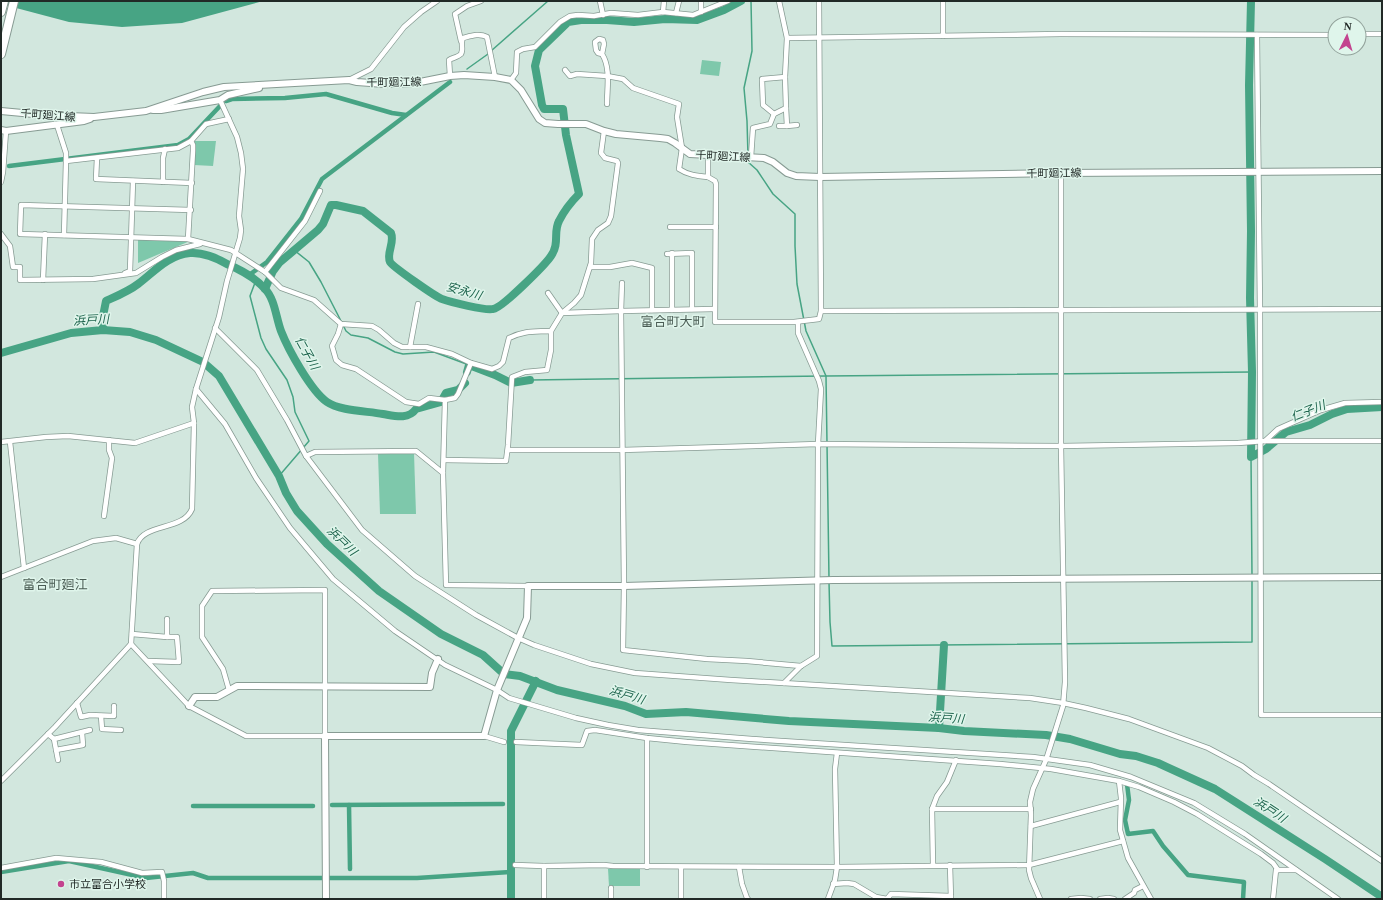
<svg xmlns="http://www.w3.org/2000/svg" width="1383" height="900" viewBox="0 0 1383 900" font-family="'Times New Roman','Noto Sans JP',serif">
<rect width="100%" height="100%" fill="#d2e7de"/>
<g fill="#7ec8ab">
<path d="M702,60L721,62L719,76L700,74Z"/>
<path d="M195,141H216L213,166L194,165Z"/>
<path d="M138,239L190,241L138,263Z"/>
<path d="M414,453L416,514H380L378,454Z"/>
<path d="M640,867V886H609L608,869Z"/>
</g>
<path fill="#47a484" d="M1,1H263L182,23L122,27L69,22L1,4Z"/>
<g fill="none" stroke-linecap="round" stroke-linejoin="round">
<g stroke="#47a484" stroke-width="1.5">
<path d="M491,51L548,1"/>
<path d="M467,69L488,54"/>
<path d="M748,156L747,121L744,88L752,51L751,1"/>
<path d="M748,160V162L757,170L773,194L795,214V246L797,284L806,331L826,376L829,578"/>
<path d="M294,250L309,262L321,282L341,321"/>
<path d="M256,280L250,296L261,338L266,349L287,380L293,397L295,412L309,441L279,476"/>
<path d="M343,325L346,331L351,335L368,338L395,352L403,354L434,352L469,365"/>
<path d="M530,380L826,376L1252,372"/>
<path d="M1251,457L1252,577"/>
<path d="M829,582L830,622L832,646L1252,642V580"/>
</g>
<g stroke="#47a484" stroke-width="4.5">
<path d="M226,101L232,99L285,98L326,94L392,113L406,115"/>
<path d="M9,166L178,145L189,139L220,106"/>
<path d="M249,275L267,262L301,219L322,179L450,82"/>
<path d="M1127,784L1129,800L1125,820L1128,834L1153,831L1163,846L1188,875L1244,882L1243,899"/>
<path d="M332,805L503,804"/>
<path d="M349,805L350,869"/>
<path d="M193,806H313"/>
<path d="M1,872L69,861L146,878L193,873L208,878H417L511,872"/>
</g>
<g stroke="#47a484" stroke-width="8">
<path d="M1251,1L1249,85L1251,231L1250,298L1252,372L1251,457L1266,449L1286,432L1310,425L1332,414L1347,409L1382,407"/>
<path d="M265,289L273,271L279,263L318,230L323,224L331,205H336L363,211L391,233C395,243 386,253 390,262C393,267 436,297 442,299C450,302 486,311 493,309C502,308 545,265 551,256C560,243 553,232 559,221C563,213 572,201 579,194L566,135L563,109H544L542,105L535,66L539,50L568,22L581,20H607L634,22L665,19L697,20L724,10L741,1"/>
<path d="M103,330V316L106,301C117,296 129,291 138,284C154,272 168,255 190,253C202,252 217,258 227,264C241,270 255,277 265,289C275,299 276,318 281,331C288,349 311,391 327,402C340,411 367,411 383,414C395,416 408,420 416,409L441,402L446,393L458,390L465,383"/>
<path d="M1,353L71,333L103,330L130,332L156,340L203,362L219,376L279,476L286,493L297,511L327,544L379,591L441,634L483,655L504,674L520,676L557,690L625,706L646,714L686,712L789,721L939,728L964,731L1046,735L1070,739L1120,754L1136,756L1158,763L1215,789L1325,859L1382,897"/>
<path d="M467,372L469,365L495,375L511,383L530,380"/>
<path d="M939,728L944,645"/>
<path d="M511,899V731L536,681"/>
</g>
<g stroke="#879b93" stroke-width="6">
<g id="street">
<path d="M600,1L603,15"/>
<path d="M943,1V36"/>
<path d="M663,12L664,1"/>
<path d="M701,12V1"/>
<path d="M676,13L679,1"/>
<path d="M1359,34H1382"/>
<path d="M1257,35L1260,310L1261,715H1382"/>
<path d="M787,38L1061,34L1335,35"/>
<path d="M461,41L455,14L467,6L481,1"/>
<path d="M602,54L604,44L603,40L599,39L595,42L596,50L598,53L602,54C611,68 607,88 607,104"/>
<path d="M565,70L570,76L577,74L607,76L623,79L633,88L679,104L677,117L682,148L679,169C688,175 697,176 708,177"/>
<path d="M450,76L449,60C452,58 458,57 461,54C464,49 460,43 463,38C471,36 479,33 487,37L495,77"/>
<path d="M349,80L371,69L404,27L421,12L437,1"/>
<path d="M511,80L516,73L517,52L523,49L535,47L560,22L570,16L578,15L594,16L611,13L638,15L663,12L693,15L728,1"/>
<path d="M774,114L763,105L762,79L785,77"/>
<path d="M57,125L66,153V161L64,235"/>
<path d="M779,126H787L786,108"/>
<path d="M787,126L797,125"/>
<path d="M708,155V177L715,181L716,184L715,322H794L819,319L821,311L819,1"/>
<path d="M751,157L753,128L770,124L774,114L786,108L785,77L787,38L779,1"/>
<path d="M97,158L96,179L192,183"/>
<path d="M66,161L178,148L191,141L206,124L229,119"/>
<path d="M1,182L3,172L6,131"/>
<path d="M163,182V158L165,149"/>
<path d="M191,210L21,205L20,234L188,239L231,250L265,272L281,288L314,300L341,324L372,326L379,330L394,343L402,347H426L452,354L471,363L492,369L499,366L503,362L509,338C525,330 535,332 551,331"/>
<path d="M670,227H716"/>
<path d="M1,234L10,246L13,267H20V280L93,279L136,273L162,257L176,250L200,244"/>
<path d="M188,239L193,151V145L191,141"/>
<path d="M667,254L692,253V309"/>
<path d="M590,267H610L632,263L652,268V310"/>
<path d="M265,272L305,221L320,191"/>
<path d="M125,273L130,271L133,181"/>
<path d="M43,280L45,234"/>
<path d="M622,283L621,311L624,586L623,650L707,659L747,661L801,666"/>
<path d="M548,293L562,313"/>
<path d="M672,310V253"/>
<path d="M821,311L1382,309"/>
<path d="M562,313L621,311L714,309"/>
<path d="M341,324L338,334L332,346L336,360L342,365L356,369L406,402L419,404L429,398L445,400L455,398L458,394L471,363"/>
<path d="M215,328L257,370L287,420L306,456L362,530L415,576L476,615L518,638L534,645L591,664L635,673L731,680L1030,698L1063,703L1086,708L1129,719L1208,748L1242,766L1254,775L1269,784L1382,861"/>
<path d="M410,347L418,304"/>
<path d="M196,389L225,424L256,478L290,528L333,579L395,631L445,665L497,690L509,698L576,718L608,725L638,730L752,739L1033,757L1090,765L1131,777L1194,803L1245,834L1338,899"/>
<path d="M445,400L443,473L446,585L528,586"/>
<path d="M1265,441L1278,429L1321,410L1345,403L1382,402"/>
<path d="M1,442L46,437L68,436L135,443L194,423"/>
<path d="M10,442L24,568"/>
<path d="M508,450H622L818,444L1061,446L1238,443L1265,441H1382"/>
<path d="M306,456L315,452L416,451L443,473"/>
<path d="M444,460L506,461L508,445L512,377L525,372L547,370L551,350V331L562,313L574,303L581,295L591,263L592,239L598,230L608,223L611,216L618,163L617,161L605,158L601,153L604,131"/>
<path d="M104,516L112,458L109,450V440"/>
<path d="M1,577L93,541L116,538L137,544"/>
<path d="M132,634L167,637"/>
<path d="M131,644L189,706L246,736H325V590L212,591L202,606V637L223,669L229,690"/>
<path d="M148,661L179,662L177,637H167V619"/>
<path d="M784,683L801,666L817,656L818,444L821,389L819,381L798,333V322"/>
<path d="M77,703L81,717L90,715L114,716V706"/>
<path d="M101,716L102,729L121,730"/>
<path d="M48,734L54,739L58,760"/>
<path d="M484,736L504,742"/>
<path d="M647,738V867"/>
<path d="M54,739L90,730"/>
<path d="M516,742L582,745L587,731L595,730L647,738L687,742L1000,764L1051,769L1119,781L1139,787L1174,802L1197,814L1261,854L1273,863L1278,870"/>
<path d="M56,750L83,745L82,733"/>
<path d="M956,760L947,782L937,796L932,809H1031"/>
<path d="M1,781L55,727L131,644L137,544C144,523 183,531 192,509L194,423L192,407L196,389L219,317L227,281L240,238L241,230L239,216L243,169L241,153L237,137L220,100"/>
<path d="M1119,781L1121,798L1120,830L1128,858L1151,899"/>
<path d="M932,809L933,865"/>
<path d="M1031,826L1120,802"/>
<path d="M515,865L544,866L604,865L613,866L837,867L1029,865L1123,841"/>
<path d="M950,865L951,899"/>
<path d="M739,867L742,884L747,898L748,899"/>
<path d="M1,868L56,858L101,862L142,873L162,872L164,881V899"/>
<path d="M833,884L847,883L854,884L876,897L887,899"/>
<path d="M611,888V899"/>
<path d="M544,899V866"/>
<path d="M681,899V867"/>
<path d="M828,899L835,880L837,867L835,769L837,753"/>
<path d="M887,899L891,894L951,896"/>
<path d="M1040,899L1031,878L1029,870L1031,815L1030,802L1033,789L1046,760L1063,706L1065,682L1061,446V173"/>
<path d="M1071,899L1081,898L1090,899"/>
<path d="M1100,899L1108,898L1114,899"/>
<path d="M1125,899L1134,893L1135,890L1143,886"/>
<path d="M1273,899L1276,870H1296"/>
</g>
</g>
<g stroke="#879b93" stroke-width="8">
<g id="secondary">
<path d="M153,110H161L220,100L228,95L259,88"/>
<path d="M1,111L44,115L94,117L146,111L203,92L224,87L349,80L357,82L384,84H401L415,83L450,76L464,75L495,77L511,80L521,90L539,119L545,123L558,124H586L604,131L616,134L660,138L668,139L675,143L690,154L764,158L773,162L787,173L796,176L820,177L1061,173L1382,171"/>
<path d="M1,130L6,131L84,121L90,119"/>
<path d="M189,706L195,697H217L237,686L430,687L432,673L438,659"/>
<path d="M326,899L325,736H484L497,690L527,618L528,586H624L833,580L1382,577"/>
</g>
</g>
<g stroke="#879b93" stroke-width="10">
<g id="highway">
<path d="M1,12L4,1"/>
<path d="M1,54L14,1"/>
</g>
</g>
<use href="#street" stroke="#fff" stroke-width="4.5"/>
<use href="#secondary" stroke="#fff" stroke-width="6"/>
<use href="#highway" stroke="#fff" stroke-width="8"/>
</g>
<circle fill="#c3438f" stroke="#dff5eb" stroke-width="1.5" cx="61" cy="884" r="4"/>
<g text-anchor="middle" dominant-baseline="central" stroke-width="3" stroke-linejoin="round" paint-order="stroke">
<g font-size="11" fill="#212926" stroke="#dff5eb">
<text transform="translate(394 82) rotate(-1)">千町廻江線</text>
<text transform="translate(48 115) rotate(4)">千町廻江線</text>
<text transform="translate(723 156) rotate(3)">千町廻江線</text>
<text transform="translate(1054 173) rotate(-1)">千町廻江線</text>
</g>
<g font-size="11" fill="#212926" stroke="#dff5eb" text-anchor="start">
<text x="69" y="884">市立富合小学校</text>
</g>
<g font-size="12" font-style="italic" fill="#1e644d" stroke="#dff5eb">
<text transform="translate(464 291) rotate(16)">安永川</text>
<text transform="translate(91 320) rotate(-3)">浜戸川</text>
<text transform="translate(307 353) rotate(61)">仁子川</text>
<text transform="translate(1308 411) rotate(-21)">仁子川</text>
<text transform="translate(342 541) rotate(44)">浜戸川</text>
<text transform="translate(627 695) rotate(17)">浜戸川</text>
<text transform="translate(946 718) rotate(4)">浜戸川</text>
<text transform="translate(1270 810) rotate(33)">浜戸川</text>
</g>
<g font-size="13" fill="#4a5c54" stroke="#dff5eb">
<text x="673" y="321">富合町大町</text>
<text x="55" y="584">富合町廻江</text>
</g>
</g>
<rect width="1383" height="900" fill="none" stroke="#212926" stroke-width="4"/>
<g transform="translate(1347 36) rotate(5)"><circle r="19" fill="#dff5eb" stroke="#93a39c"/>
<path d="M0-3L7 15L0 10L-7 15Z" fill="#c3438f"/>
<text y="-6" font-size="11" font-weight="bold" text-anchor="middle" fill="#212926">N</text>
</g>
</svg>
